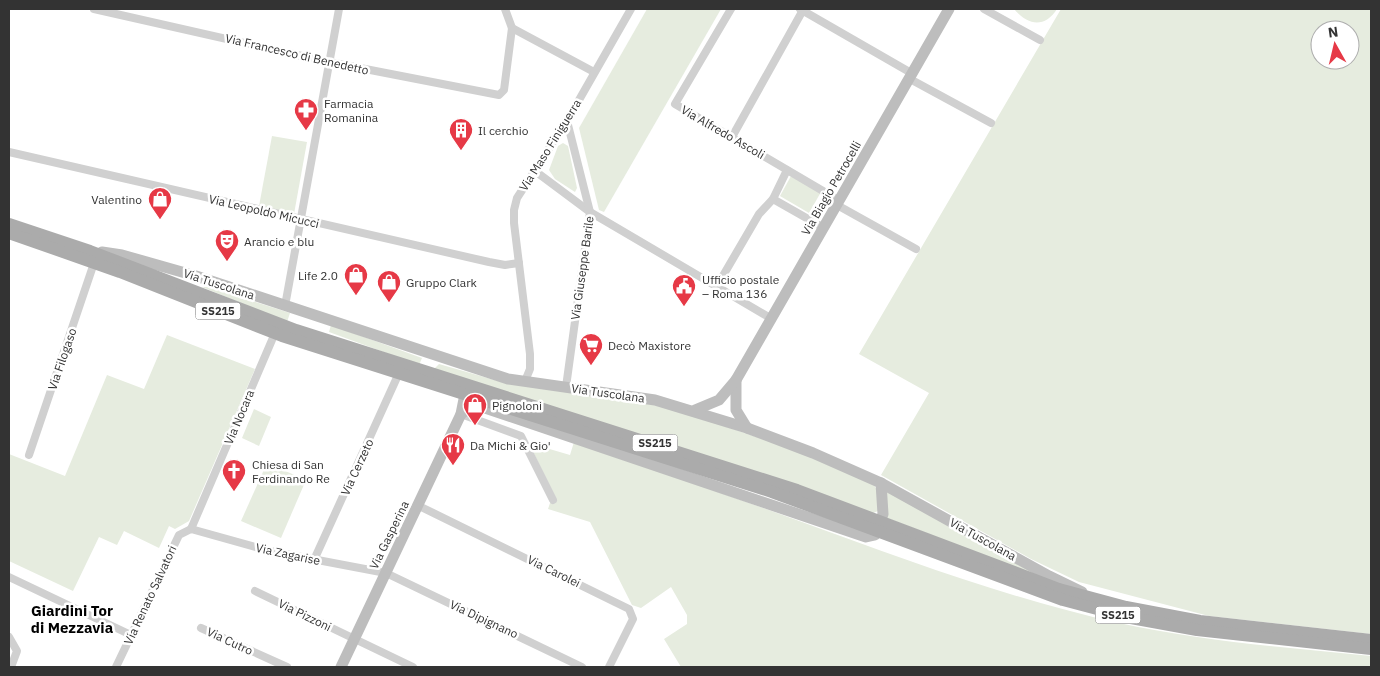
<svg xmlns="http://www.w3.org/2000/svg" width="1380" height="676" viewBox="0 0 1380 676" font-family="'IBM Plex Sans',sans-serif">
<rect width="100%" height="100%" fill="#fff"/>
<g fill="#e6ecdf" fill-rule="evenodd">
<path d="M647,9H721L604,212L599,210L579,128Z"/>
<path d="M1014,9H1057C1045,28 1028,26 1014,9Z"/>
<path d="M1061,9H1371V634L1209,616L1079,582L1031,559L881,475L929,393L859,354ZM1320,30H1350V60H1320Z"/>
<path d="M272,136L307,142L294,214L259,206Z"/>
<path d="M563,143L568,146L577,188L575,192L555,179L549,170L558,146Z"/>
<path d="M791,176L821,192L809,213L780,196Z"/>
<path d="M202,287H209L290,313L287,322Z"/>
<path d="M331,325L422,358L419,365L329,332Z"/>
<path d="M167,335L255,369L189,521L175,529L169,526L159,548L124,531L117,545L99,537L73,591L9,561V454L65,476L107,375L144,389Z"/>
<path d="M439,364L505,383L668,407L792,449L874,485L877,490L878,511L871,514L433,370Z"/>
<path d="M254,409L271,417L259,446L242,438Z"/>
<path d="M574,442C650,469 726,494 802,522C906,560 1011,599 1119,623C1203,641 1287,648 1371,656V667H681L664,639L687,624V615L671,587L641,608L632,605L590,522L548,509L553,494L529,443L570,455Z"/>
<path d="M267,463L306,480L281,538L241,521Z"/>
<path d="M887,491L1047,579L887,518Z"/>
</g>
<g fill="none" stroke-linecap="round" stroke-linejoin="round">
<g stroke="#d0d0d0" stroke-width="8">
<path d="M94,9L324,61L499,95L504,90L512,28L505,9"/>
<path d="M731,9L675,104L840,201"/>
<path d="M800,9L913,74"/>
<path d="M984,9L1040,40"/>
<path d="M512,28L594,72"/>
<path d="M910,79L991,123"/>
<path d="M732,137L803,10"/>
<path d="M9,152L489,262L505,265L519,263"/>
<path d="M787,170L773,199L824,228"/>
<path d="M535,171L590,212L772,319"/>
<path d="M837,205L916,249"/>
<path d="M717,286L759,214L773,199"/>
<path d="M285,306L339,9"/>
<path d="M525,381L530,369V354L514,223V210L517,198L567,121L631,9"/>
<path d="M566,387L590,212L567,121"/>
<path d="M461,414L521,436L553,500"/>
<path d="M29,455L94,263"/>
<path d="M419,506L629,609L633,619L609,667"/>
<path d="M191,529L270,551L386,573L582,667"/>
<path d="M191,529L275,333"/>
<path d="M314,560L399,373"/>
<path d="M9,577L131,635"/>
<path d="M255,591L413,667"/>
<path d="M201,628L287,667"/>
<path d="M9,637L17,651L11,667"/>
<path d="M116,667L179,535L191,529"/>
</g>
<g stroke="#bdbdbd" stroke-width="11">
<path d="M102,252L122,255L196,276L508,379L655,400L747,428L813,453L881,483L1049,576L1082,592"/>
<path d="M736,380V410L747,428"/>
<path d="M485,408L866,537L875,535L883,514L881,483"/>
<path d="M695,410L719,400L736,380L949,9"/>
<path d="M461,414L470,408H492"/>
<path d="M341,667L461,414L465,394"/>
</g>
<g stroke="#ababab" stroke-width="12">
<path d="M9,224L90,251L296,330L797,490L1059,589L1126,607L1200,621L1371,640"/>
<path d="M9,233L120,272L282,336L772,492L1063,600L1131,618L1197,630L1371,649"/>
</g>
</g>
<defs>
<g id="pharmacy-pin" transform="scale(1.25)"><path d="M0 17L-7.5 6A9.5 9.5 0 1 1 7.5 6Z" fill="#e63946" stroke="#fff"/><path d="M-2-6h4v4h4v4h-4v4h-4v-4h-4v-4h4Z" fill="#fff"/></g>
<g id="building-pin" transform="scale(1.25)"><path d="M0 17L-7.5 6A9.5 9.5 0 1 1 7.5 6Z" fill="#e63946" stroke="#fff"/><path d="M-4-6H4V6H1V3H-1V6H-4ZM-2.5-4.3h1.7v1.8h-1.7ZM.8-4.3h1.7v1.8H.8ZM-2.5-1h1.7V.8h-1.7ZM.8-1h1.7V.8H.8Z" fill="#fff"/></g>
<g id="shop-pin" transform="scale(1.25)"><path d="M0 17L-7.5 6A9.5 9.5 0 1 1 7.5 6Z" fill="#e63946" stroke="#fff"/><path d="M-5-2.5h2.3a2.7 3.5 0 0 1 5.4 0H5L5.5 6h-11ZM-1.5-2.5h3a1.5 2.3 0 0 0-3 0Z" fill="#fff"/></g>
<g id="theatre-pin" transform="scale(1.25)"><path d="M0 17L-7.5 6A9.5 9.5 0 1 1 7.5 6Z" fill="#e63946" stroke="#fff"/><path d="M-5-5.5Q0-4 5-5.5V0Q5 5 0 6Q-5 5-5 0ZM-3.3-2.5H-1v1.5H-3.3ZM1-2.5H3.3v1.5H1ZM-2.8 1Q0 5.5 2.8 1Z" fill="#fff"/></g>
<g id="civic-pin" transform="scale(1.25)"><path d="M0 17L-7.5 6A9.5 9.5 0 1 1 7.5 6Z" fill="#e63946" stroke="#fff"/><path d="M-.6-6.5H3V-4.5H.6V-3L4-1V1h2V6H-6V1h2V-1L-.6-3ZM-1.2 2.5V6h2.4V2.5Z" fill="#fff"/></g>
<g id="supermarket-pin" transform="scale(1.25)"><path d="M0 17L-7.5 6A9.5 9.5 0 1 1 7.5 6Z" fill="#e63946" stroke="#fff"/><path d="M-6-5.5h2.5l.6 2H6L4.5 2H-2.5L-4.4-4H-6ZM-1.5 3.2a1.3 1.3 0 1 0 .1 0ZM3 3.2a1.3 1.3 0 1 0 .1 0Z" fill="#fff"/></g>
<g id="restaurant-pin" transform="scale(1.25)"><path d="M0 17L-7.5 6A9.5 9.5 0 1 1 7.5 6Z" fill="#e63946" stroke="#fff"/><path d="M-5-6h1v4h1v-4h1v4h1v-4h1v5L-1.5 .5V6h-2V.5L-5-1ZM5-6V6H3V1.5H1.5Q1.5-4 5-6Z" fill="#fff"/></g>
<g id="church-pin" transform="scale(1.25)"><path d="M0 17L-7.5 6A9.5 9.5 0 1 1 7.5 6Z" fill="#e63946" stroke="#fff"/><path d="M-1.2-6h2.4v3.5h3.3v2.4h-3.3V6h-2.4V-.1h-3.3v-2.4h3.3Z" fill="#fff"/></g>
</defs>
<g fill-rule="evenodd">
<use href="#pharmacy-pin" x="306" y="110"/>
<use href="#building-pin" x="461" y="130"/>
<use href="#shop-pin" x="160" y="199"/>
<use href="#theatre-pin" x="227" y="241"/>
<use href="#shop-pin" x="356" y="275"/>
<use href="#shop-pin" x="389" y="282"/>
<use href="#civic-pin" x="684" y="286"/>
<use href="#supermarket-pin" x="591" y="345"/>
<use href="#shop-pin" x="475" y="405"/>
<use href="#restaurant-pin" x="453" y="445"/>
<use href="#church-pin" x="234" y="471"/>
</g>
<g text-anchor="middle" dominant-baseline="central" stroke-width="5" stroke-linejoin="round" paint-order="stroke">
<g fill="#fff" stroke="#707070" stroke-width="1">
<rect x="195.5" y="302.5" width="45" height="17" rx="4"/>
<rect x="632.5" y="434.5" width="45" height="17" rx="4"/>
<rect x="1095.5" y="606.5" width="45" height="17" rx="4"/>
</g>
<g font-size="11" font-weight="bold" fill="#333">
<text x="218" y="311">SS215</text>
<text x="655" y="443">SS215</text>
<text x="1118" y="615">SS215</text>
</g>
<g font-size="12" fill="#333" stroke="#fff">
<text transform="translate(297 54) rotate(13)">Via Francesco di Benedetto</text>
<text transform="translate(723 132) rotate(30)">Via Alfredo Ascoli</text>
<text transform="translate(550 145) rotate(-58)">Via Maso Finiguerra</text>
<text transform="translate(831 188) rotate(-60)">Via Biagio Petrocelli</text>
<text transform="translate(264 211) rotate(13)">Via Leopoldo Micucci</text>
<text transform="translate(582 268) rotate(-82)">Via Giuseppe Barile</text>
<text transform="translate(219 284) rotate(18)">Via Tuscolana</text>
<text transform="translate(62 359) rotate(-71)">Via Filogaso</text>
<text transform="translate(608 393) rotate(8)">Via Tuscolana</text>
<text transform="translate(239 417) rotate(-67)">Via Nocara</text>
<text transform="translate(357 467) rotate(-65)">Via Cerzeto</text>
<text transform="translate(389 535) rotate(-64)">Via Gasperina</text>
<text transform="translate(983 539) rotate(29)">Via Tuscolana</text>
<text transform="translate(288 554) rotate(12)">Via Zagarise</text>
<text transform="translate(554 571) rotate(26)">Via Carolei</text>
<text transform="translate(150 595) rotate(-65)">Via Renato Salvatori</text>
<text transform="translate(305 615) rotate(26)">Via Pizzoni</text>
<text transform="translate(484 619) rotate(25)">Via Dipignano</text>
<text transform="translate(230 641) rotate(25)">Via Cutro</text>
</g>
<g font-size="12" fill="#333" stroke="#fff" text-anchor="start">
<text x="324" y="103">Farmacia<tspan x="324" dy="14">Romanina</tspan></text>
<text x="478" y="130">Il cerchio</text>
<text x="142" y="199" text-anchor="end">Valentino</text>
<text x="244" y="241">Arancio e blu</text>
<text x="338" y="275" text-anchor="end">Life 2.0</text>
<text x="702" y="279">Ufficio postale<tspan x="702" dy="14">– Roma 136</tspan></text>
<text x="406" y="282">Gruppo Clark</text>
<text x="608" y="345">Decò Maxistore</text>
<text x="492" y="405">Pignoloni</text>
<text x="470" y="445">Da Michi &amp; Gio'</text>
<text x="252" y="464">Chiesa di San<tspan x="252" dy="14">Ferdinando Re</tspan></text>
</g>
<g font-size="15" font-weight="bold" fill="#000" stroke="#fff">
<text x="72" y="610">Giardini Tor<tspan x="72" dy="17">di Mezzavia</tspan></text>
</g>
</g>
<rect width="1380" height="676" fill="none" stroke="#333333" stroke-width="20"/>
<g transform="translate(1335 45) rotate(352)"><circle r="24" fill="#ffffff" stroke="#adadad"/>
<path d="M0-4L9 19L0 12L-9 19Z" fill="#e63946"/>
<text y="-8" font-size="14" font-weight="bold" text-anchor="middle" fill="#333333">N</text>
</g>
</svg>
